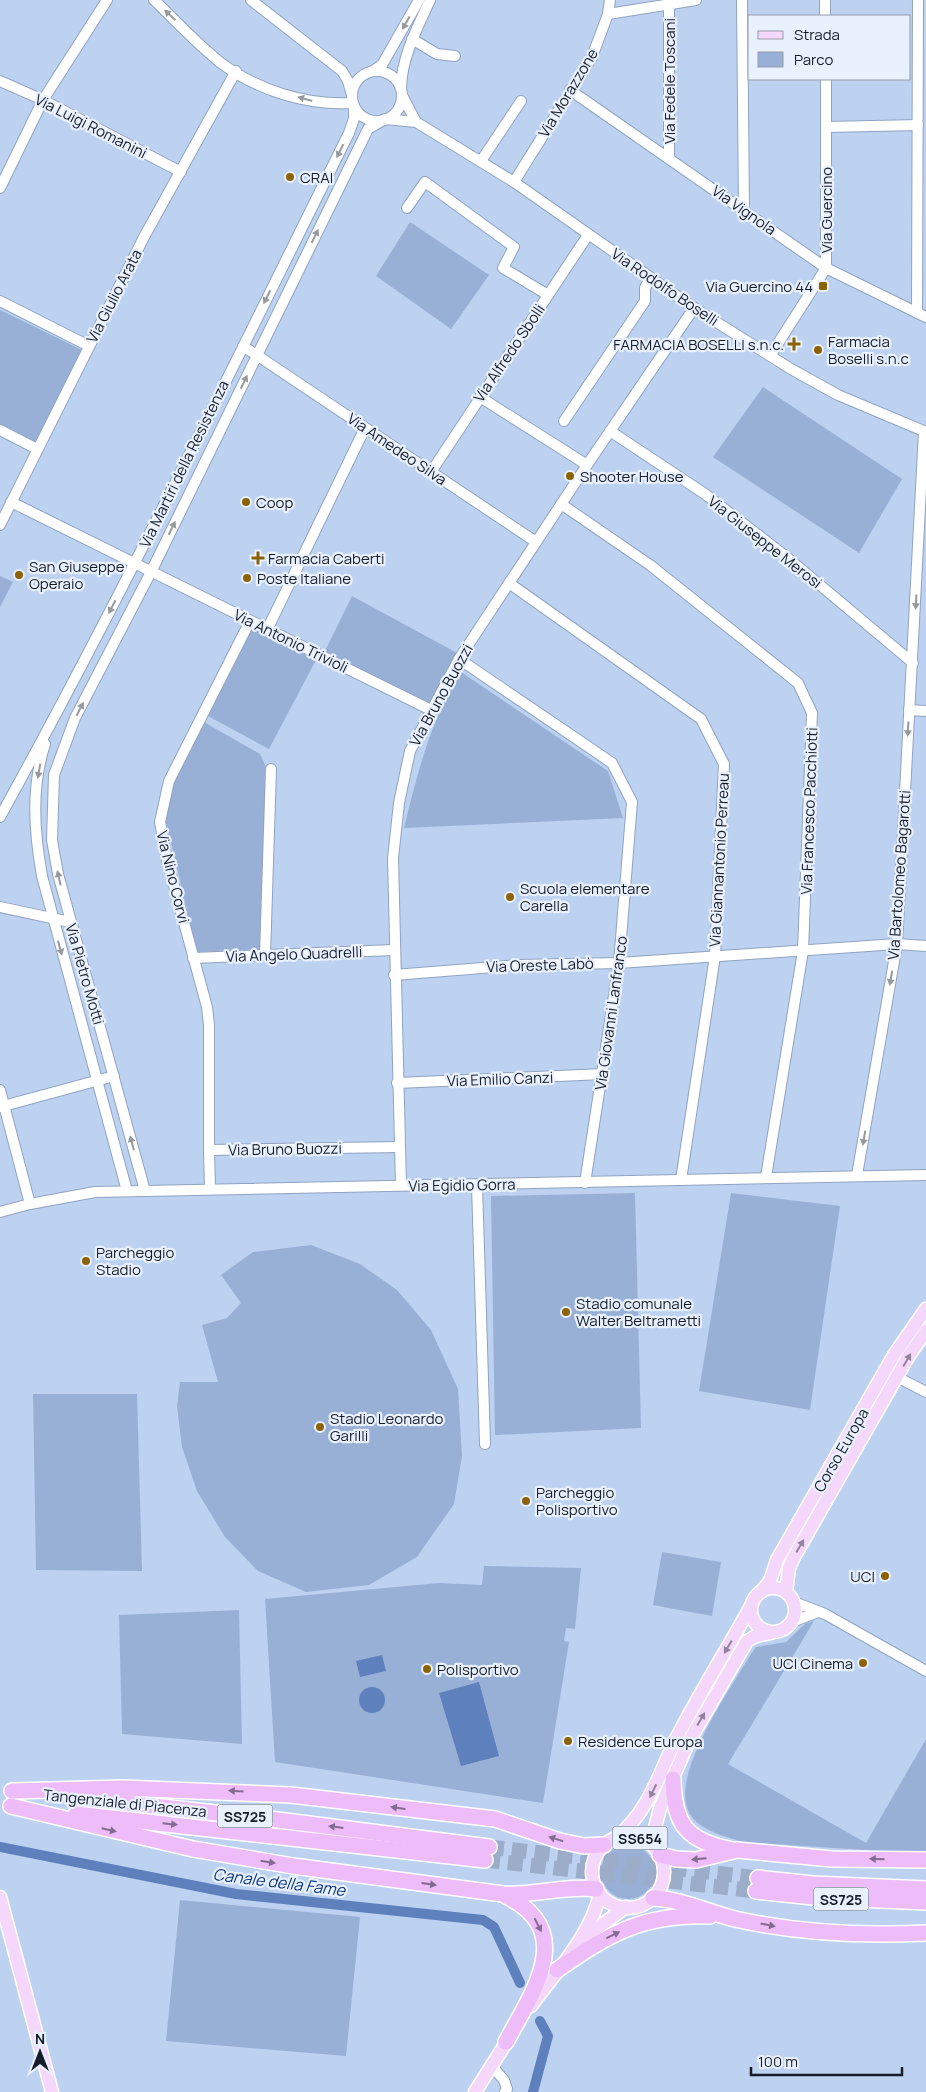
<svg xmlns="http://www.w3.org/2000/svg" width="926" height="2092" viewBox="0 0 926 2092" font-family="Manrope,sans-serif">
<rect width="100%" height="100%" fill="#bdd1f1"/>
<g fill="#99b0d6">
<path d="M410,222L489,275L451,329L376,276Z"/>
<path d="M0,310L86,352L40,448L0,431Z"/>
<path d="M763,387L902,479L859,553L713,457Z"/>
<path d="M0,576L13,582L0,607Z"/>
<path d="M352,596L457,653L429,704L325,651Z"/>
<path d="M252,628L316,660L269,749L208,716Z"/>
<path d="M461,672L608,771L623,818L404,828C417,774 431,719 461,672Z"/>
<path d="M202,721L260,754L266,767L262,949L197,952L166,822L170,788Z"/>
<path d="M635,1193L641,1428L495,1435L491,1196Z"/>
<path d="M731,1193L840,1206L810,1410L699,1391Z"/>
<path d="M311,1245L360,1264L397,1290L431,1330L458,1389L462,1456L454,1504L417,1557L369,1585L306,1592L258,1571L225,1537L197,1491L182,1447L177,1406L180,1382H218L202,1325L227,1318L241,1303L221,1275L253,1252Z"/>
<path d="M33,1394H137L142,1571L36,1570Z"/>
<path d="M662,1552L721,1562L712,1616L653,1605Z"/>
<path d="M484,1566L581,1568L575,1629L566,1628L564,1641L569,1642L543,1803L275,1762L265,1599L439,1583L482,1585Z"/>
<path d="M239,1610L242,1744L122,1734L119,1615Z"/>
<path d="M814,1621L728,1764L866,1843L926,1739V1854L744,1842C727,1837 700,1831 690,1814C667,1778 731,1688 751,1654L756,1647L786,1642L806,1623Z"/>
<circle cx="628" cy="1872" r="27"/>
<path d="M180,1900L360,1917L346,2056L166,2041Z"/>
</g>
<g fill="#5e81bd">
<path d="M382,1655L386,1671L360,1677L356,1661Z"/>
<path d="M479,1682L499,1756L461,1766L439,1693Z"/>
<circle cx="372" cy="1700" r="13"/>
</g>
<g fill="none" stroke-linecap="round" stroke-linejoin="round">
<g stroke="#5e81bd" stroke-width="10">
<path d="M0,1847L236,1894L483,1920L494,1927L520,1983"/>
<path d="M533,2092L548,2036L540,2021"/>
</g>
<g stroke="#9cadc9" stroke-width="15" stroke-dasharray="15 8" stroke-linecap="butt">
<path d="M489,1847L758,1878"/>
<path d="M485,1860L756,1891"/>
</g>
<g stroke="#90a3c2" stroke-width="12">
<g id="minor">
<path d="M154,0C176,21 197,44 221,63C257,90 307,106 353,103"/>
<path d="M251,0L342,71L348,81L351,92"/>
<path d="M742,0L744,210"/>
<path d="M825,0V16"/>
<path d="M669,4V158"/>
<path d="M608,14L696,0"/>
<path d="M412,39L437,54L455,56"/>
<path d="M373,71L382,65L419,0"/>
<circle cx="377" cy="96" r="25"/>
<path d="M0,81L43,100L181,172"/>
<path d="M401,88C402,56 417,29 430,0"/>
<path d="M570,90L826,268L926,317"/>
<path d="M402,95L416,122"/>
<path d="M827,127L918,125"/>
<path d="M481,161L521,101"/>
<path d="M514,182L592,57L608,14L610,0"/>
<path d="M0,188L43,100L107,0"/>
<path d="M407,208L425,182L514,247L503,268L548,295"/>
<path d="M0,301L89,346"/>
<path d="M917,313L918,0"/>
<path d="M243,346L536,542"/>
<path d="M770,356L826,268V79"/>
<path d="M480,397L587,465"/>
<path d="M564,421L645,301V288L650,278"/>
<path d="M0,430L37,449"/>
<path d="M610,431L705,494L789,559L913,663"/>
<path d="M431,472L588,235"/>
<path d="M11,502L431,710"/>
<path d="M561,504L650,565L798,683L812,713L803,951L766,1177"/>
<path d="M0,525L144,237L236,71"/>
<path d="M509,583L701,719L724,764L715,956L681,1180"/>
<path d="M267,630L365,428"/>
<path d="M459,659L612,763L632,802L619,963L585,1183"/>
<path d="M909,710L926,711"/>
<path d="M45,744C31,787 34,831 42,876L127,1191"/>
<path d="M0,817C124,593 235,362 349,133L354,119V106"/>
<path d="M0,907L70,922"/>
<path d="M265,955L271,769"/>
<path d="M193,958L394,950"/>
<path d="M394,975L518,965L619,963L897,944L926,946"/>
<path d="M397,1083L603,1074"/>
<path d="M0,1090L30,1204"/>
<path d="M0,1107L114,1076"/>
<path d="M209,1150V1025L207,1007L167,860L160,822L169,781L250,621"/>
<path d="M857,1175L897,944L924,431"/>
<path d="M401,1185L393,858L399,803L410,751L459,659L587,465L694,308"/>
<path d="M477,1185L485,1444"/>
<path d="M210,1189L209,1150L400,1147"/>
<path d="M145,1191L58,874L52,840L54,775L75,718L151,572L368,129L385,119L416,122L514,182L694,308L791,369L838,395L926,432"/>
<path d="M0,1212L30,1204L95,1192L926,1175"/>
<path d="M897,1377L926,1392"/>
<path d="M794,1602L825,1614L926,1671"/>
<path d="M792,1622L818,1612"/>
<path d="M491,2065L504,2080L507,2089L505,2092"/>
</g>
</g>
<g stroke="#fff" stroke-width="15">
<g id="major">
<circle cx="773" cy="1610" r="22"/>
<path d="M761,1592L770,1581L777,1560L894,1355L926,1309"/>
<path d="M786,1592L789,1568L794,1557L908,1357L926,1331"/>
<circle cx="628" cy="1872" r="36"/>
<path d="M616,1838C648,1812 658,1777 675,1741C699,1694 727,1650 752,1604"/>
<path d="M656,1849L655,1828L660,1808L688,1743L747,1641L756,1636L771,1633"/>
<path d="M0,1897L52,2092"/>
<path d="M584,1938L626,1907"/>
<path d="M531,2006C556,1971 590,1937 600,1894"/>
<path d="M475,2092L511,2035"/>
</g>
</g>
<g stroke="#fff" stroke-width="18">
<g id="highway">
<path d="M673,1779C674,1826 687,1841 733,1850"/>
<path d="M12,1791L123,1788L291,1795L495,1819L560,1841L584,1846L604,1845"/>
<path d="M73,1797L270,1819L489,1847"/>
<path d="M11,1806L193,1849L293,1866L503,1894C535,1896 565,1885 596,1889"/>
<path d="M76,1814L485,1860"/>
<path d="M660,1855L676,1859L696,1860L737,1850L832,1859L926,1860"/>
<path d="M758,1878L813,1884L926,1889"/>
<path d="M756,1891L813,1897L926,1902"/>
<path d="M653,1898C681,1899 707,1912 735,1919C797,1933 862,1936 926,1933"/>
<path d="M557,1970C610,1933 643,1914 710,1916"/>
<path d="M506,2042C532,1993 578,1931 506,1896"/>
</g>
</g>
<use href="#minor" stroke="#fff" stroke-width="10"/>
<use href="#major" stroke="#f5d7fb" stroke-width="12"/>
<use href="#highway" stroke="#eebcf9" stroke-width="15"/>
</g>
<defs><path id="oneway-solid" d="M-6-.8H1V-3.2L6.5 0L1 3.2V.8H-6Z" transform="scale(1.25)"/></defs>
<g fill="#96999e">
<use href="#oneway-solid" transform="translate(170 15) rotate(-137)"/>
<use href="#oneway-solid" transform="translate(406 23) rotate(119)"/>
<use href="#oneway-solid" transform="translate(305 99) rotate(-164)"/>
<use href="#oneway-solid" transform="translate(340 151) rotate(116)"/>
<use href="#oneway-solid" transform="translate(315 236) rotate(-64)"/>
<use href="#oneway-solid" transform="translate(267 297) rotate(117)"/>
<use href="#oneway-solid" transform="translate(244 382) rotate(-64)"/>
<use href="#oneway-solid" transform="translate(172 528) rotate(-64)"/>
<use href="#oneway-solid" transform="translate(916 602) rotate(93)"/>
<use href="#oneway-solid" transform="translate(112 607) rotate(117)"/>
<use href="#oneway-solid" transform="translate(80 709) rotate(-63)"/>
<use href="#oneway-solid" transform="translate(908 729) rotate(93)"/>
<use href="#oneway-solid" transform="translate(39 771) rotate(100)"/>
<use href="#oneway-solid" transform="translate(59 878) rotate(-103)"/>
<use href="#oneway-solid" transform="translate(60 948) rotate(74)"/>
<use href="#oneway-solid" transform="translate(891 978) rotate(100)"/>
<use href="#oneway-solid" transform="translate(864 1138) rotate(100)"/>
<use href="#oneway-solid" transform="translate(132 1143) rotate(-105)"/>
</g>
<g fill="#91839c">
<use href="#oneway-solid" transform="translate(907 1360) rotate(-60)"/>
<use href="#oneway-solid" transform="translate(800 1546) rotate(-60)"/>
<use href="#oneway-solid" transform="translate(728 1647) rotate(120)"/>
<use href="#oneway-solid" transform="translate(701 1719) rotate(-60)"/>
<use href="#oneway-solid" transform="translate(653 1791) rotate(116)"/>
</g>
<g fill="#826c90">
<use href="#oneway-solid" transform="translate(236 1791) rotate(-177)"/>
<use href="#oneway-solid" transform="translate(398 1808) rotate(-172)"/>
<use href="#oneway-solid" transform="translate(170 1824) rotate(6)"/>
<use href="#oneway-solid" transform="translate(336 1827) rotate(-173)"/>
<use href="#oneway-solid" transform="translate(109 1830) rotate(13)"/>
<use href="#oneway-solid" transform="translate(556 1839) rotate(-163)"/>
<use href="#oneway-solid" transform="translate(699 1859) rotate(175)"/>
<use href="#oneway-solid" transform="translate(877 1859) rotate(-179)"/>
<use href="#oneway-solid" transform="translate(268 1862) rotate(9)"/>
<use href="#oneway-solid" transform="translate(429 1884) rotate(8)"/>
<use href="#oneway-solid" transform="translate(538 1925) rotate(63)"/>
<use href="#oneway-solid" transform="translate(768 1925) rotate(11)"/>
<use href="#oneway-solid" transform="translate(613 1935) rotate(-26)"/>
</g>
<g fill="#8b6304" stroke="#e9f1fe" stroke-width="2">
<circle cx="290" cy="177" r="5"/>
<rect x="818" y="281" width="10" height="10" rx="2.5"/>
<path d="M791.5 336.5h5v5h5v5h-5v5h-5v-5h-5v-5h5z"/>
<circle cx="818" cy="350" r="5"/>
<circle cx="570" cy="476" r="5"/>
<circle cx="246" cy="502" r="5"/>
<path d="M255.5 550.5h5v5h5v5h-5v5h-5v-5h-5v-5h5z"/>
<circle cx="19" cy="575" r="5"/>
<circle cx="247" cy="578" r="5"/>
<circle cx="510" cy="897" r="5"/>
<circle cx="86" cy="1261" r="5"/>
<circle cx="566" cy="1312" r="5"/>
<circle cx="320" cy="1427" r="5"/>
<circle cx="526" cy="1501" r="5"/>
<circle cx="885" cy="1576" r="5"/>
<circle cx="863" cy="1663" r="5"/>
<circle cx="427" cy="1669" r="5"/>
<circle cx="568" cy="1741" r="5"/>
</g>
<g text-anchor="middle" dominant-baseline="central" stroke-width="4.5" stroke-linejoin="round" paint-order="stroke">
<g fill="#e9f1fe" stroke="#555d68" stroke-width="1">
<rect x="217.5" y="1804.5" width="55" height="23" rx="4"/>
<rect x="612.5" y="1826.5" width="55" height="23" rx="4"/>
<rect x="813.5" y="1887.5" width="55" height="23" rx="4"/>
</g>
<g font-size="14" font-weight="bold" fill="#161d28">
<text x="245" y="1816">SS725</text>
<text x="640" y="1838">SS654</text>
<text x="841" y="1899">SS725</text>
</g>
<g font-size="15" fill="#161d28" stroke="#e9f1fe">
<text transform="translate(669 81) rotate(-90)">Via Fedele Toscani</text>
<text transform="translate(568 93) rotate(-59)">Via Morazzone</text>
<text transform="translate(91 126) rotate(27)">Via Luigi Romanini</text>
<text transform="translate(744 210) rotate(35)">Via Vignola</text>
<text transform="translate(826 210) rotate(-90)">Via Guercino</text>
<text transform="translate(665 287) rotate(34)">Via Rodolfo Boselli</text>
<text transform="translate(114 296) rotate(-63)">Via Giulio Arata</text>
<text transform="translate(509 353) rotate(-56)">Via Alfredo Sbolli</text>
<text transform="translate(397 449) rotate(34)">Via Amedeo Silva</text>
<text transform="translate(184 464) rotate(-64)">Via Martiri della Resistenza</text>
<text transform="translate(765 542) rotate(38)">Via Giuseppe Merosi</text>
<text transform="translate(291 641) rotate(26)">Via Antonio Trivioli</text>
<text transform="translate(441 695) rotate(-61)">Via Bruno Buozzi</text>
<text transform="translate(809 811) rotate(-88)">Via Francesco Pacchiotti</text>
<text transform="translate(719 860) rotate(-87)">Via Giannantonio Perreau</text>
<text transform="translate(899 875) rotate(-86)">Via Bartolomeo Bagarotti</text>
<text transform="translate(173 877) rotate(76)">Via Nino Corvi</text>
<text transform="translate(294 954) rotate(-2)">Via Angelo Quadrelli</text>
<text transform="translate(540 965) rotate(-2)">Via Oreste Labò</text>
<text transform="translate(85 974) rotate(74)">Via Pietro Motti</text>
<text transform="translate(611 1013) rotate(-82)">Via Giovanni Lanfranco</text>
<text transform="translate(500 1079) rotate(-2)">Via Emilio Canzi</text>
<text transform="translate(285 1149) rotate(-1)">Via Bruno Buozzi</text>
<text transform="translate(462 1185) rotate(-1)">Via Egidio Gorra</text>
<text transform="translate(841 1450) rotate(-60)">Corso Europa</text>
<text transform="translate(125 1803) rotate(6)">Tangenziale di Piacenza</text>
</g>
<g font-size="15" fill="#161d28" stroke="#e9f1fe" text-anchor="start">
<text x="300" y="177">CRAI</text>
<text x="813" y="286" text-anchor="end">Via Guercino 44</text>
<text x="828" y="341">Farmacia<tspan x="828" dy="17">Boselli s.n.c</tspan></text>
<text x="784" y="344" text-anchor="end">FARMACIA BOSELLI s.n.c.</text>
<text x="580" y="476">Shooter House</text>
<text x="256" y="502">Coop</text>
<text x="268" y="558">Farmacia Caberti</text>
<text x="29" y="566">San Giuseppe<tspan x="29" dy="17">Operaio</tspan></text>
<text x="257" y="578">Poste Italiane</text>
<text x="520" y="888">Scuola elementare<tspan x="520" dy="17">Carella</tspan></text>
<text x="96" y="1252">Parcheggio<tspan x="96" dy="17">Stadio</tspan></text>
<text x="576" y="1303">Stadio comunale<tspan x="576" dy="17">Walter Beltrametti</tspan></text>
<text x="330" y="1418">Stadio Leonardo<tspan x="330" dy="17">Garilli</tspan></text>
<text x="536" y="1492">Parcheggio<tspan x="536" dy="17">Polisportivo</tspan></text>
<text x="875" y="1576" text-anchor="end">UCI</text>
<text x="853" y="1663" text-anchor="end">UCI Cinema</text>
<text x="437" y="1669">Polisportivo</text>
<text x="578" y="1741">Residence Europa</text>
</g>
<g font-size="16" font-style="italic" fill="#0c377e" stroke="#e9f1fe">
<text transform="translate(279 1882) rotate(7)">Canale della Fame</text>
</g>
</g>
<rect x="748" y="15" width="162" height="65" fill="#e9f1fe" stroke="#959ca8"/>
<rect x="758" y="31" width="25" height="8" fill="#f5d7fb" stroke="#959ca8"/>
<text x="794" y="40" font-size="15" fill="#161d28">Strada</text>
<rect x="758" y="52" width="25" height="15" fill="#99b0d6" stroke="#959ca8"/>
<text x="794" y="65" font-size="15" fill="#161d28">Parco</text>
<g transform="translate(40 2052)" stroke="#e9f1fe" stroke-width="4" paint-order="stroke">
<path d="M0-4L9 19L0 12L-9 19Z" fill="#161d28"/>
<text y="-8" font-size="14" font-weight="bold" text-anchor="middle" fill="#161d28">N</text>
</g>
<path d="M751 2067v8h151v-8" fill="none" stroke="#161d28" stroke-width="2.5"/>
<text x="758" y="2067" font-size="15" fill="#161d28" stroke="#e9f1fe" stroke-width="4" paint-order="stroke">100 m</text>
</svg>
